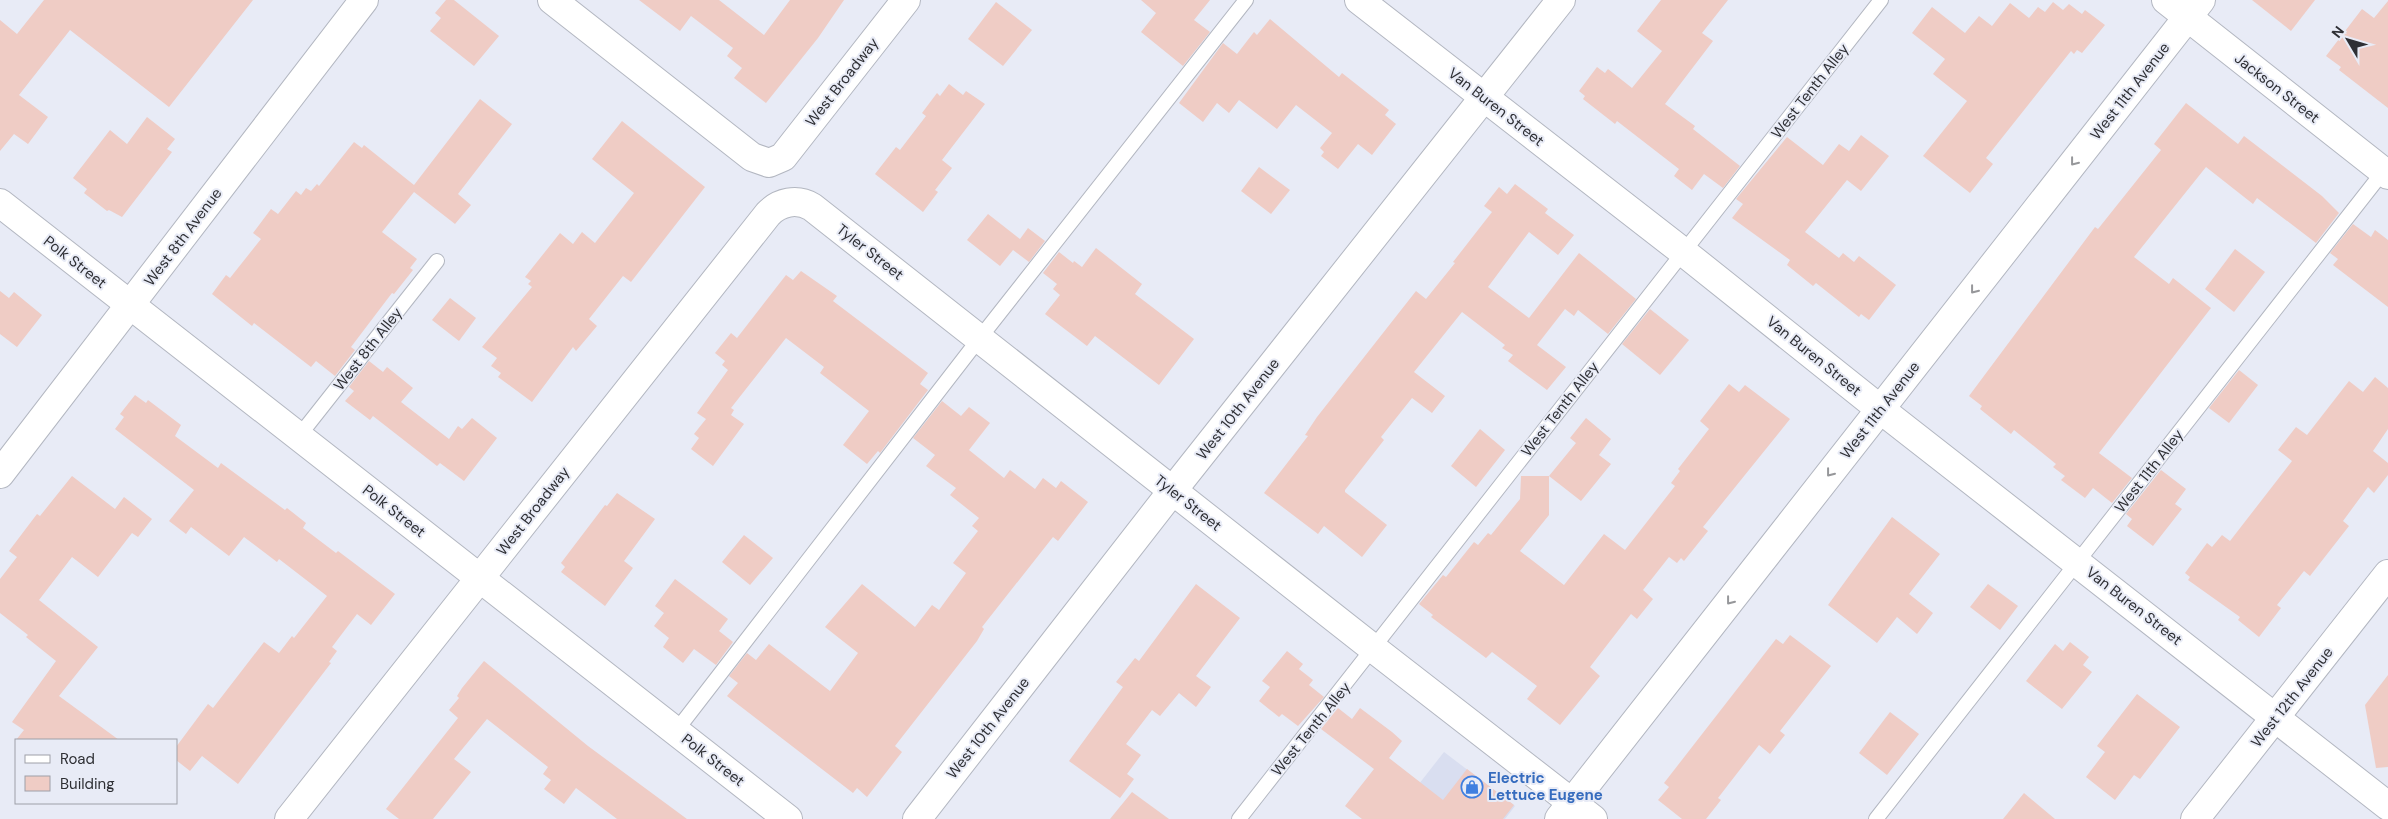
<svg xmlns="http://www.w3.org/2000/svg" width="2388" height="819" viewBox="0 0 2388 819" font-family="'DM Sans',sans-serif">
<rect width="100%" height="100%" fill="#e8ebf6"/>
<path fill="#d9def0" d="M1444,752L1515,806L1505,819H1435L1408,798Z"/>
<g fill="#efccc5">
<path d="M44,0H253L169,107L70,30L19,95L48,117L28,144L14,134L0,151V20L17,34Z"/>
<path d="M446,0H454L499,36L474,66L430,31L441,18L435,13Z"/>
<path d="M639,0H719L764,35L790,0H844L818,38L766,103L734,78L742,68L727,56L733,48L691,16L680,31Z"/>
<path d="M1141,0H1210L1194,20L1210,32L1183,66L1141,32L1156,13Z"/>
<path d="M1661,0H1728L1702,33L1713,41L1665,104L1695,126L1693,129L1740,166L1723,188L1704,174L1692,190L1674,176L1679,169L1617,121L1615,124L1583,99L1585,96L1579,91L1597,67L1605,73L1608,69L1632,88L1662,51L1637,31Z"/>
<path d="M2252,0H2315L2291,31Z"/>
<path d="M2388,1V108L2339,70L2341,67L2326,56L2362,9L2374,18Z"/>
<path d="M996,2L1032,30L1003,66L968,39Z"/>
<path d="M2053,2L2063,10L2069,4L2082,14L2085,10L2105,25L2082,53L2077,50L2074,54L2071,51L1986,158L1993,164L1970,193L1923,156L1967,101L1933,74L1945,59L1912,33L1932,7L1965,33L1979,16L1992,26L2010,3L2029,18L2038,7L2045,12Z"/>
<path d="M1270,19L1339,77L1342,73L1389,110L1385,115L1396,124L1372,155L1358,144L1338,169L1321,156L1324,152L1320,148L1332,133L1296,105L1277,129L1239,100L1229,113L1217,103L1203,122L1179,103L1223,43L1237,54L1254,32L1257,35Z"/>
<path d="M949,84L963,95L966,91L985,104L942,160L952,168L935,190L938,192L923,212L875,174L896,147L900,150L926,116L922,113L937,93L940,96Z"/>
<path d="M480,99L512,124L458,194L471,205L455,224L414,192L382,232L417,259L410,268L413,270L394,294L392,293L351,347L355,350L335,376L316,361L311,367L254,323L252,326L212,294L226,275L230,278L261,239L253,233L271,209L278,214L296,191L301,195L306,188L311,191L317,184L319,186L354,142L362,148L364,145L414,185Z"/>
<path d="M2186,103L2238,144L2244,136L2322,196L2339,213L2316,243L2257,198L2253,204L2206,167L2134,257L2169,284L2173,278L2211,308L2099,453L2132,478L2112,503L2093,488L2085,498L2061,480L2065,476L2053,467L2056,464L2014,430L2011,434L1980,409L1982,406L1969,396L2095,227L2098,229L2161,150L2154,144Z"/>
<path d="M147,117L175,139L167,149L172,152L122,217L109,210L107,211L84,193L87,189L73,178L110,130L127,144Z"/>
<path d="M622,121L705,187L631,282L623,276L589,319L597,326L576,351L573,347L532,402L498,377L501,373L491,366L497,358L482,347L532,287L528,284L531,281L525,277L560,233L573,244L582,232L595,243L634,193L592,159Z"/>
<path d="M1861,135L1889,156L1861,191L1847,180L1805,232L1839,258L1843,253L1854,262L1859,256L1896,285L1869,320L1861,314L1859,317L1816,283L1813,286L1787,265L1790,260L1732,218L1743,204L1736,199L1787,137L1823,165L1839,144L1849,151Z"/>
<path d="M1259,167L1290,190L1271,214L1241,191Z"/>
<path d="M1515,184L1548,209L1545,213L1574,235L1558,255L1529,232L1488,287L1529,318L1579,253L1636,299L1608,334L1578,310L1574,316L1565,309L1537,345L1566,367L1547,390L1508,361L1513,355L1502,348L1505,345L1462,312L1414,372L1445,396L1432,413L1412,398L1381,437L1384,440L1345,490V492L1387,525L1362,557L1324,526L1318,534L1264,493L1308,436L1305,435L1317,417L1416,291L1426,299L1455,263L1453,262L1492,212L1484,206L1499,187L1507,194Z"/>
<path d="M988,214L1020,239L1028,228L1045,241L1029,262L1013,250L1000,266L967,240Z"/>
<path d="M2353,224L2371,237L2375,230L2388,240V307L2333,265L2338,259L2330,253Z"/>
<path d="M1096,248L1142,284L1135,294L1194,339L1159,385L1095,336L1087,346L1045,314L1060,295L1053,289L1057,284L1043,273L1059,252L1073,263L1074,261L1082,267Z"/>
<path d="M2235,249L2265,272L2234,312L2205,289Z"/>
<path d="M801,271L837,296L833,301L928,373L920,384L928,390L880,453L878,451L867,464L843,445L869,411L820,373L824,367L786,338L731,408L734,410L731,415L744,424L713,466L691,449L699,438L694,434L706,419L697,413L728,370L722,365L725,361L715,353L731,333L737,338L786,275L793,280Z"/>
<path d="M0,291L9,298L14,292L42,315L17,347L0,334Z"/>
<path d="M450,298L476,318L459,341L432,320Z"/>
<path d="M1650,309L1689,340L1660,375L1622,344Z"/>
<path d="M369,361L383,372L387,367L413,388L401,402L449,439L458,426L462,429L472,418L497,438L464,481L440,463L437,466L373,416L370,420L345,401L354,391L349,387Z"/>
<path d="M2239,370L2258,385L2229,423L2209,408Z"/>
<path d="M2375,377L2388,388V429L2373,451L2388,463V475L2374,493L2368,487L2343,521L2349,526L2310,576L2304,571L2277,605L2281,608L2259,637L2238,620L2240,617L2188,580L2190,577L2185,573L2207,543L2212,547L2222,535L2230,541L2292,461L2278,450L2296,427L2307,435L2349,381L2363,392Z"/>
<path d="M1729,384L1739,392L1745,385L1790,419L1703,527L1708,531L1684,561L1681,558L1677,563L1669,557L1643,590L1653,599L1637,619L1631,614L1590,667L1600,676L1560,725L1527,699L1537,686L1492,652L1486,658L1431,617L1433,615L1419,604L1443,575L1446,577L1474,542L1478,545L1488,533L1491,535L1520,499L1521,476H1549V515L1520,551L1564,585L1604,534L1625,550L1675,486L1671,483L1680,471L1678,469L1709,429L1700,421Z"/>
<path d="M135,395L146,403L148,400L181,425L175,436L218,468L221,463L285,510L287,508L306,523L303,528L336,553L338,551L395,594L371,625L357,614L332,647L337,651L329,662L331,663L238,784L202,756L190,771L176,760V747L208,704L213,708L264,642L279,653L292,636L294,638L327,596L279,559L277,562L244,537L229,556L191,527L186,534L169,521L194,490L115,429L124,417L120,414Z"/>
<path d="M942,401L961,416L969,407L990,423L969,450L1004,478L1010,470L1035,489L1043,478L1056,488L1061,481L1088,502L1058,541L1053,537L982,627L984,629L977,641L895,746L902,752L867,797L857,788L853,793L727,696L738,683L729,676L747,653L756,660L769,644L830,691L858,653L825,627L862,584L915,627L932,605L939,610L966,573L953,563L978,531L972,526L979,518L950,495L956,488L926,466L935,455L913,438Z"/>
<path d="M1586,418L1611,439L1599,455L1611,464L1581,501L1549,476L1576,443L1570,438Z"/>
<path d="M1480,429L1505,450L1476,487L1451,466Z"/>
<path d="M2161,470L2186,489L2175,504L2182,509L2153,546L2127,526L2132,519L2126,514Z"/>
<path d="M72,476L115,509L124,497L152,519L138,537L132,533L98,577L72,557L39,600L98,647L59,696L119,740H16L24,730L12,722L56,661L26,637L28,635L0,613V579L17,557L9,551L37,514L40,516Z"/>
<path d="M617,493L655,519L624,561L633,568L605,606L561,572L565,567L561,563L605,505L607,506Z"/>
<path d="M1892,517L1940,554L1909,594L1933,613L1917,634L1897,617L1877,643L1828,605Z"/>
<path d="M744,535L773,558L750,585L722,562Z"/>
<path d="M675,579L728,619L719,631L733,642L716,665L694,649L683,663L663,647L669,638L654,626L664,613L655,606Z"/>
<path d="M1196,584L1240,618L1196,676L1211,687L1196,707L1179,693L1160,716L1152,710L1126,744L1141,755L1127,774L1134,779L1120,798L1069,761L1123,687L1116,682L1135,658L1139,661Z"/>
<path d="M1988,584L2018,606L2000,630L1970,607Z"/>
<path d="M1790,635L1831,666L1780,731L1785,735L1770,754L1759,745L1718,798L1721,800L1706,819H1682L1658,800L1669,787L1664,783L1776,639L1783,644Z"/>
<path d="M2070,642L2089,657L2083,665L2092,672L2062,709L2026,681L2055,644L2063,651Z"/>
<path d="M1287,651L1303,664L1299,669L1313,680L1309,685L1324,697L1298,726L1282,714L1279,717L1259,701L1270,687L1262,681Z"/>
<path d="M484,661L588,746L687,819H617L576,788L564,804L544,789L551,780L543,774L548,767L487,719L454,759L471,772L433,819H399L386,809L458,718L449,710L459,698L457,696L462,688Z"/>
<path d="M2388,675V767L2376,768L2365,705Z"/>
<path d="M2137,694L2180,727L2140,779L2134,775L2115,800L2086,777L2105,752L2097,746Z"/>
<path d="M1338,708L1352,719L1360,708L1392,732L1402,741L1389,758L1443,800L1467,769L1514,805L1503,819H1362L1345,806L1374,769L1321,729Z"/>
<path d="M1890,712L1919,734L1887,775L1859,753Z"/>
<path d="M1132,792L1169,819H1110Z"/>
<path d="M2024,793L2055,819H2003Z"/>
</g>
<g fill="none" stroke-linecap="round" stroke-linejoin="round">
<g stroke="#b3b7c1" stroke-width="16">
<g id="service">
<path d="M299,436L437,261"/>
<path d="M676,731L979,339L1246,0"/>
<path d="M1239,819L1881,0"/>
<path d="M1876,819L2386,168"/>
</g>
</g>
<g stroke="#b3b7c1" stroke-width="30">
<g id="minor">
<path d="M552,0L752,157L769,163L783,157L906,0"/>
<path d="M1359,0L1682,251L1880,409L2388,806"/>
<path d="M2166,0L2388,175"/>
<path d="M0,474L364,0"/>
<path d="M289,819L768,214C779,202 797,198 812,207L1374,649L1593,819"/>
<path d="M917,819L1173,490L1561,0"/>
<path d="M2195,819L2388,574"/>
</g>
</g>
<g stroke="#b3b7c1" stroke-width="30">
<path id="tertiary" d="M0,203L788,819"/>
</g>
<g stroke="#b3b7c1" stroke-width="30">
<path id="secondary" d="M1559,819L2201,0"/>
</g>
<use href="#service" stroke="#fff" stroke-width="14"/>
<use href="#minor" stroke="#fff" stroke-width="28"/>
<use href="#tertiary" stroke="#fff" stroke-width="28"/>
<use href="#secondary" stroke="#fff" stroke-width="28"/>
</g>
<defs><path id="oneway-chevron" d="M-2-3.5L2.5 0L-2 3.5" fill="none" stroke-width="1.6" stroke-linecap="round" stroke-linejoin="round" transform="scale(1.25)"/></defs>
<g stroke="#96979a">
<use href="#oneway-chevron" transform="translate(2074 162) rotate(128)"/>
<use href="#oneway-chevron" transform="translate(1974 290) rotate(128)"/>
<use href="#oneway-chevron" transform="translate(1830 473) rotate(128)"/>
<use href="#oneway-chevron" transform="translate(1730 601) rotate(128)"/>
</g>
<defs>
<g id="shop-ring" transform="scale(1.125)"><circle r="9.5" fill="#e8ebf6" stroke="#3f7fe0" stroke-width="1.5"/><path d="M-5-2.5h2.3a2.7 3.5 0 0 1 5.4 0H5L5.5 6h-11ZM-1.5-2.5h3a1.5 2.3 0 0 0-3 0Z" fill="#3f7fe0"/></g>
</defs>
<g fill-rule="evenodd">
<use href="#shop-ring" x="1472" y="787"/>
</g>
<g text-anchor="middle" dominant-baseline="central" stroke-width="4" stroke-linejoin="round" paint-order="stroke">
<g font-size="15" fill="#2e2f34" stroke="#e8ebf6">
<text transform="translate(842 82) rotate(-52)">West Broadway</text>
<text transform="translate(2277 88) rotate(38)">Jackson Street</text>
<text transform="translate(1810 91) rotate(-52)">West Tenth Alley</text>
<text transform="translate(2130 91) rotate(-52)">West 11th Avenue</text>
<text transform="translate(1496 107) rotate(38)">Van Buren Street</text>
<text transform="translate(183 237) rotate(-53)">West 8th Avenue</text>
<text transform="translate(870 252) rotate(38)">Tyler Street</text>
<text transform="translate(75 262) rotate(38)">Polk Street</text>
<text transform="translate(368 349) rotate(-52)">West 8th Alley</text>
<text transform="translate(1814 356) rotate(39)">Van Buren Street</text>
<text transform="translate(1238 409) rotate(-52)">West 10th Avenue</text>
<text transform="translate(1560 409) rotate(-52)">West Tenth Alley</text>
<text transform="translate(1880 410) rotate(-52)">West 11th Avenue</text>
<text transform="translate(2149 471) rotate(-52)">West 11th Alley</text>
<text transform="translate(1188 503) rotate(38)">Tyler Street</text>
<text transform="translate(394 511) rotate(38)">Polk Street</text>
<text transform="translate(533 511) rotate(-52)">West Broadway</text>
<text transform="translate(2134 606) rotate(38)">Van Buren Street</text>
<text transform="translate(2292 697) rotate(-52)">West 12th Avenue</text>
<text transform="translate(988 728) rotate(-52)">West 10th Avenue</text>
<text transform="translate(1311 729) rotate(-51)">West Tenth Alley</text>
<text transform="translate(713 760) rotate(38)">Polk Street</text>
</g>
<g font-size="15" font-weight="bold" fill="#366cbe" stroke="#e8ebf6" text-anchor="start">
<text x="1488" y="778">Electric<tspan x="1488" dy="17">Lettuce Eugene</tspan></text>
</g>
</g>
<rect x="15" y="739" width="162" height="65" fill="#e8ebf6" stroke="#9ea0a8"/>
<rect x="25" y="755" width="25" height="8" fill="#ffffff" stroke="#9ea0a8"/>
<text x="60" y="764" font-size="15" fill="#2e2f34">Road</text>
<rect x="25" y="776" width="25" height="15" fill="#efccc5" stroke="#9ea0a8"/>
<text x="60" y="789" font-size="15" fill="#2e2f34">Building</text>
<g transform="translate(2348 40) rotate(308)" stroke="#e8ebf6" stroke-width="4" paint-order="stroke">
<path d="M0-4L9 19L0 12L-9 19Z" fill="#2e2f34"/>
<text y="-8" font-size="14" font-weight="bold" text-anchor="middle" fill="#2e2f34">N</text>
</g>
</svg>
